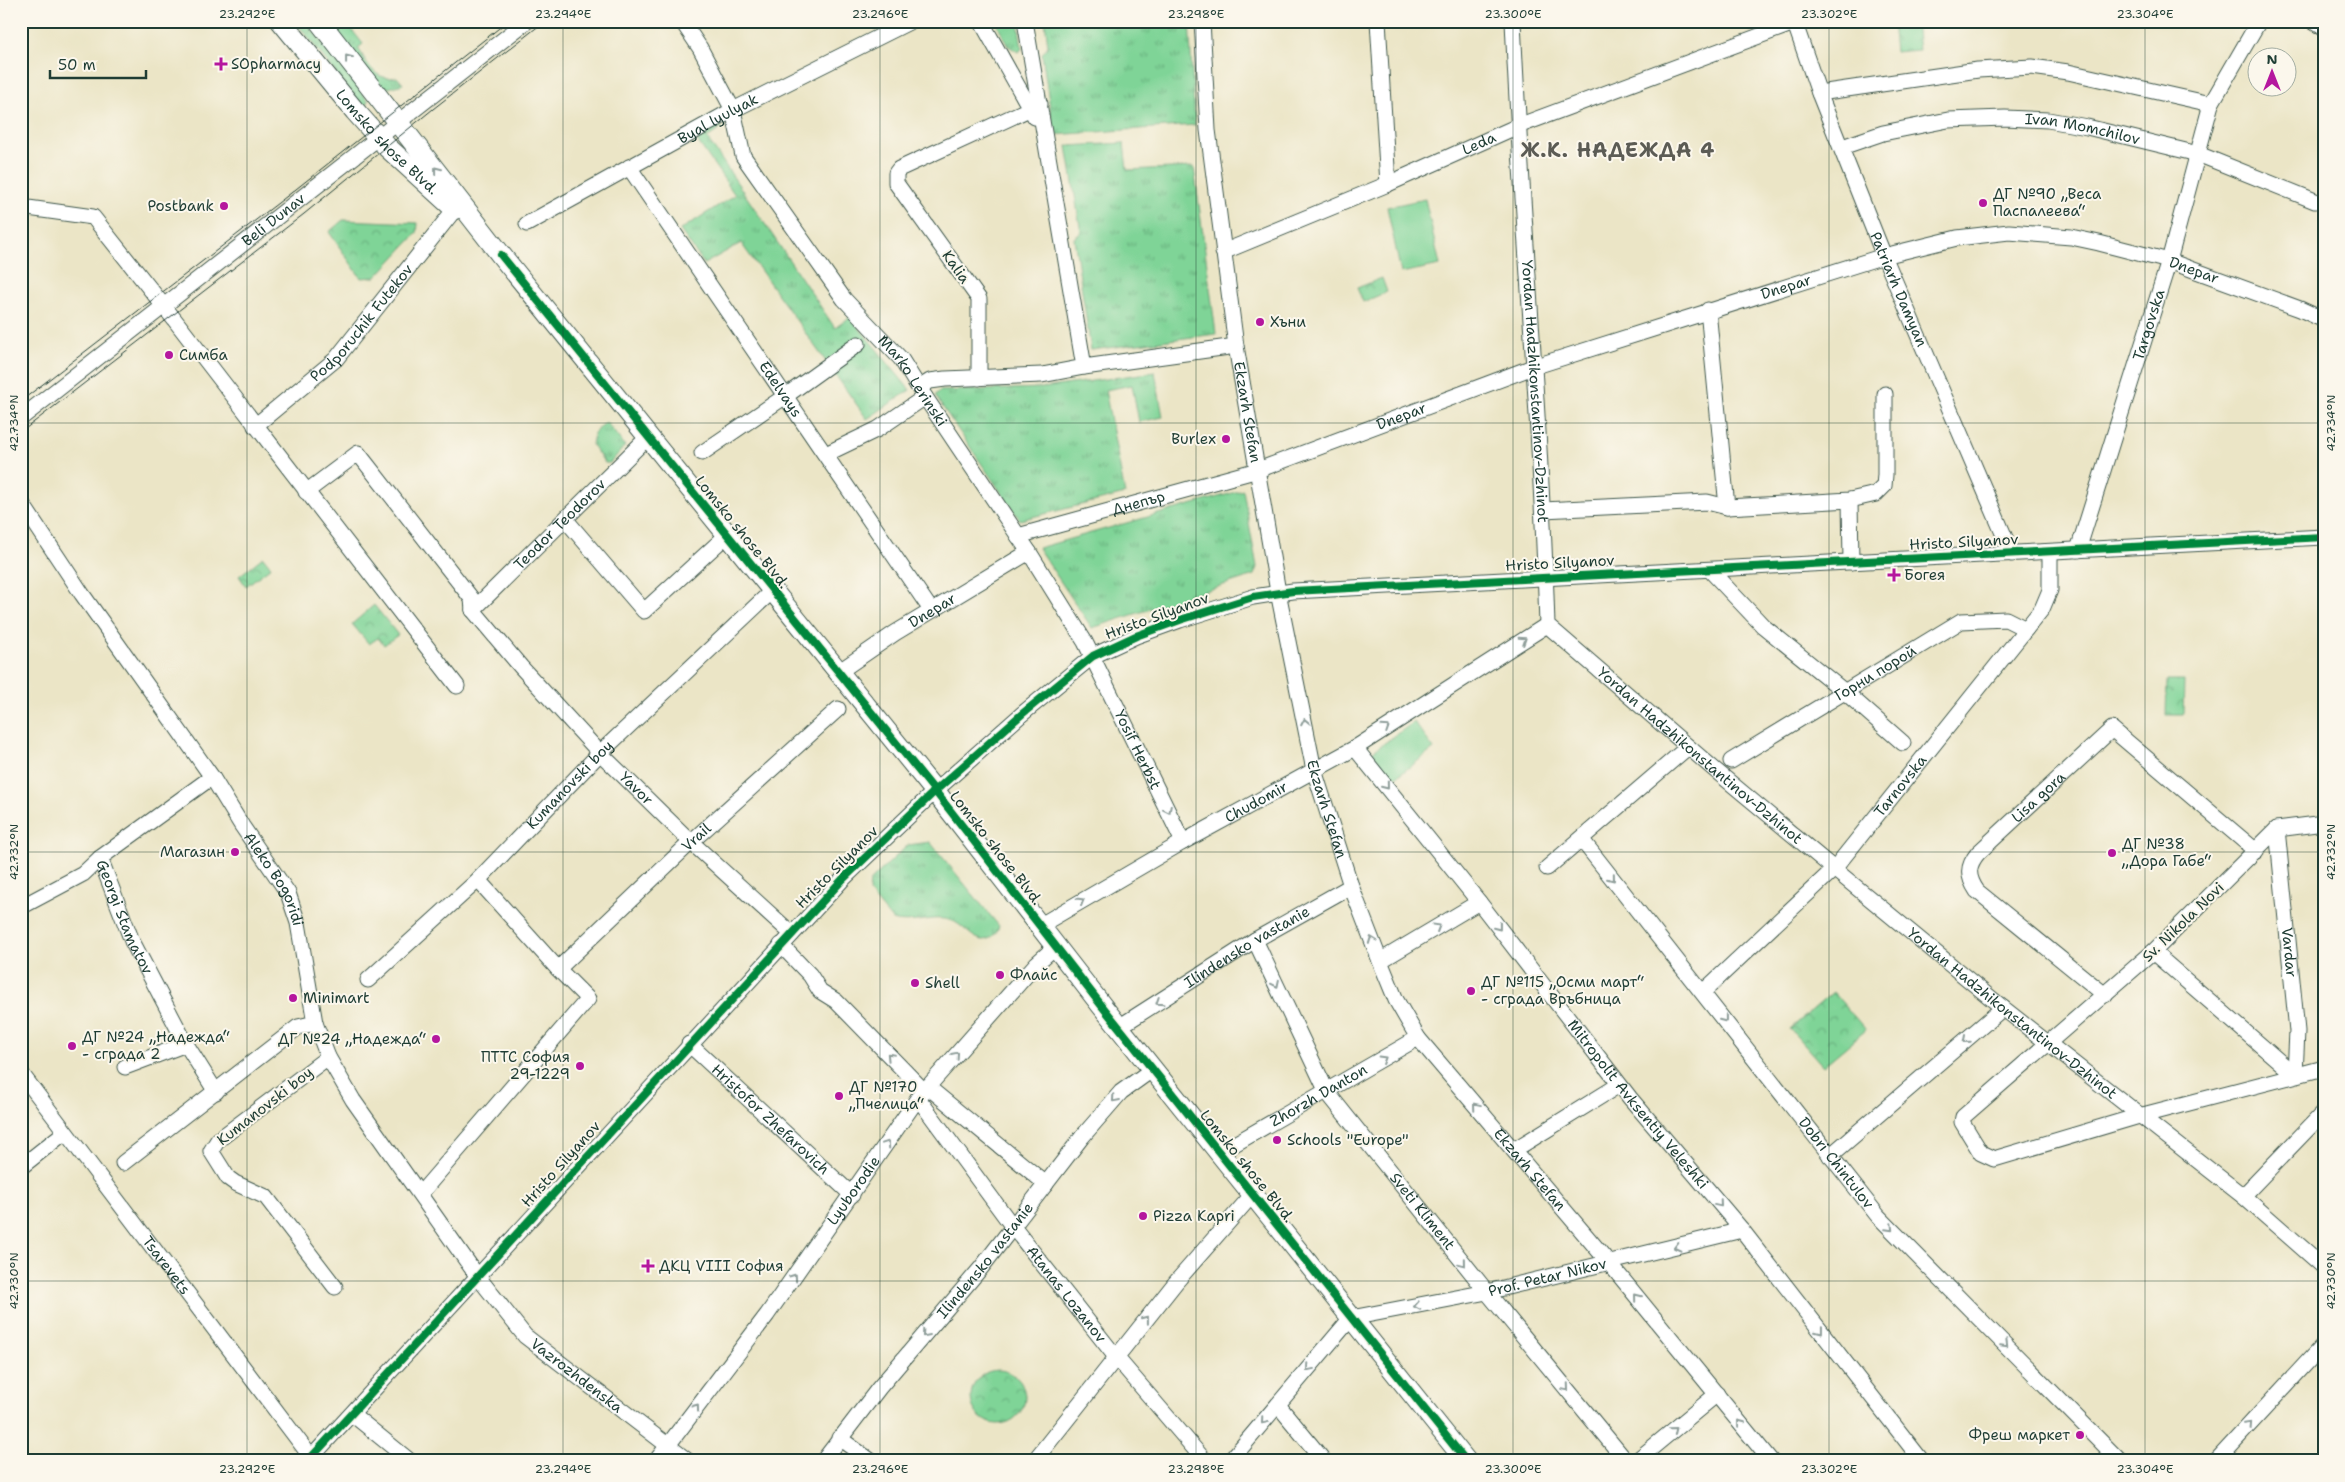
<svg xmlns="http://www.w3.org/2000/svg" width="2345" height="1482" viewBox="0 0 2345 1482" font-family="'Shantell Sans',sans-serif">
<defs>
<pattern id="grass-tufts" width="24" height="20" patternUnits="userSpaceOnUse" patternTransform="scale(1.25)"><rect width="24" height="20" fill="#7fd497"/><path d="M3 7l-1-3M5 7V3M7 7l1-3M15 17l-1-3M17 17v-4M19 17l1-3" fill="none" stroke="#67ad7c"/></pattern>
<pattern id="park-crowns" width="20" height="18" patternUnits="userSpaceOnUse" patternTransform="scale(1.25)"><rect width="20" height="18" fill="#7fd497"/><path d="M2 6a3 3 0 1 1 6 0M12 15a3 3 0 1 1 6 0" fill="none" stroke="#67ad7c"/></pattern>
</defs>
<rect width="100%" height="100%" fill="#fbf7ec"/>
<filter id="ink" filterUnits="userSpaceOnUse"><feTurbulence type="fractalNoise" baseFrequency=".02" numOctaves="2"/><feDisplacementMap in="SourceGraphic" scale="10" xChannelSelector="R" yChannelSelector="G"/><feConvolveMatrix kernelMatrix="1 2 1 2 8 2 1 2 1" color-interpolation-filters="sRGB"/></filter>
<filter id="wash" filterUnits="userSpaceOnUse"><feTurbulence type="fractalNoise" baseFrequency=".0096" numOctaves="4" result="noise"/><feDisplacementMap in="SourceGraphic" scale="20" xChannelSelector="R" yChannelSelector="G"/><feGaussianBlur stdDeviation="1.12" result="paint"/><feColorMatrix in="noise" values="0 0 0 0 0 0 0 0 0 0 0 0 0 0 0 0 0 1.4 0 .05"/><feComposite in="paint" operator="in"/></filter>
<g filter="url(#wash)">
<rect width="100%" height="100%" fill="#ebe5c6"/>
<g fill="url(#grass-tufts)" stroke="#4f8866">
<path d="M295,21H305L368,100L367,107L360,104Z"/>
<path d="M325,21H345L363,44L358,48C368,64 375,82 397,77L403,84L389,88L382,86Z"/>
<path d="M996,21H1018L1022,49L1018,52L1007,45Z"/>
<path d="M1045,21H1189L1195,125L1054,135L1042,54L1048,46Z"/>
<path d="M718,122L723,127L707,138L835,328L850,317L910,390L867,419L741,243L704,264L680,230L735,195L694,136Z"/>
<path d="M1124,143L1127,170L1194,167L1216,334L1091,350L1074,238L1081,233L1067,146Z"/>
<path d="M1155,372L1163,417L1139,422L1132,385L1105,390L1125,494L1020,520L935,396L939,391L1043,388Z"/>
<path d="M606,422L625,446L610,463H605L592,445L594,433Z"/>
<path d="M1243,490L1257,567L1254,575L1092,628L1038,548Z"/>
<path d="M930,842L999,926C997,933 991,940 983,940C971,939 962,923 950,920C932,915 912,926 892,920L869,892L870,881L908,845Z"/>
</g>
<g fill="url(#park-crowns)" stroke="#4f8866">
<path d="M1892,21H1916L1919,50L1895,52Z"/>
<path d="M343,220L418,223L417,233L376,277L361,278L329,232Z"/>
<path d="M1382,278L1387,292L1363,302L1357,288Z"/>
<path d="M263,557L271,567L246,586L239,576Z"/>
<path d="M374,605L398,635L384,645L378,638L369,644L352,624Z"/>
<path d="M2167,681H2184L2183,715H2166Z"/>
<path d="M1833,992L1866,1030L1823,1066L1790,1029Z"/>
<circle cx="998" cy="1397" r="27"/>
</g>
<g fill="#7fd497" stroke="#4f8866">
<path d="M1425,199L1440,265L1401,273L1387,207Z"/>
<path d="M1414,722L1434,749L1392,780L1372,752Z"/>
</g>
</g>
<g filter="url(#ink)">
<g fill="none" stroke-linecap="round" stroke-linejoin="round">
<g stroke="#3e564a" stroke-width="17">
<g id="minor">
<path id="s1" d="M682,21L700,48L733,110L743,156L844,299L901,359L919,388L1029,552L1085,642L1183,842"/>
<path d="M981,21L1035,117"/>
<path id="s2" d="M1202,21L1208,130L1236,346L1278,592L1314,770L1351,886L1380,961L1396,1000L1418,1038L1610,1264L1771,1461"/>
<path d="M1378,21L1388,184"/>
<path id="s3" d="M1513,21C1522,223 1541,423 1547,625L1715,770L1834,869L2003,1008L2243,1196L2324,1267"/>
<path id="s4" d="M1794,21L1819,93L1884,256L2012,554"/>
<path d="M2315,21L2324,27"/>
<path d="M1819,93L1978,70L2032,67L2068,72L2211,104"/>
<path id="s5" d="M1842,147L1883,133L1948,120L2005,118L2048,120L2087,127L2198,154L2315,201"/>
<path id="s6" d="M629,167L931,610"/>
<path d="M21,207L93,217L174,319L457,686"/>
<path id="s7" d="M527,224L733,110L911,21"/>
<path id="s8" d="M1223,252L1388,184L1518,126L1794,23"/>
<path d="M1708,310L1727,507"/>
<path d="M1084,367L1236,346"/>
<path d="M979,378V299L896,183V173L899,169L1040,104"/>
<path d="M919,388L930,381L945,379L1042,375L1084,367L1025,21"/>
<path id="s9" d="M21,418L527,21"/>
<path id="s10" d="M255,426L336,359L455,209"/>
<path d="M702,453L787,395L858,344"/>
<path d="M826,454L878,429L925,397"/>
<path d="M306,492L358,453L472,599L473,610"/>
<path d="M1850,500L1851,562"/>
<path id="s11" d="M21,502L82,594L212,777L242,826L288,893L298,923L315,1023L328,1057L353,1100L478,1277L525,1336L688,1461"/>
<path d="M1543,510L1707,502L1727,507L1850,500L1876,494L1884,486L1885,475V394"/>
<path d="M566,520L644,611L727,535"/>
<path id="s12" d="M1018,536L1258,470L1533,367L1884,256L1957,238L2009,232L2071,237L2099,243L2169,261L2300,309L2324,320"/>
<path id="s13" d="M2078,550L2169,261L2211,104L2259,21"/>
<path d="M1710,570L1763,626L1845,692L1903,743"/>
<path id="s14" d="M473,610L521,667L600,753L691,842L792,934"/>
<path id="s15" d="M473,610L648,437"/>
<path id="s16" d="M837,673L895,633L1029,552"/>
<path id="s17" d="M1355,748L1479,902L1630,1098L1742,1230L1922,1461"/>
<path id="s18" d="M1731,761L1961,621L2006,619L2026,629"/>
<path d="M2324,823L2277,829L2153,952L1963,1117L1962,1122L1981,1153L1994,1159L2139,1116L2324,1068"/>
<path id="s19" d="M2277,829L2297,1031L2295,1075"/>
<path id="s20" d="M1582,840L1878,1216L2120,1461"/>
<path id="s21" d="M100,858L132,941L186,1044L216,1092"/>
<path d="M1547,868L1688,747"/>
<path d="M21,907L83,874L100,858L212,777"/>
<path id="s22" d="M1039,926L1183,842L1355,748L1547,625"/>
<path id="s23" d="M1255,940L1327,1092L1487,1292L1626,1461"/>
<path d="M781,945L810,975L820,991L836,1001L924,1091"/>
<path d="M2153,952L2295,1075"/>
<path d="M1380,961L1479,902"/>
<path id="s24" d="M558,969L691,842L838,709"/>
<path id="s25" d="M368,980L478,880L600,753L772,591"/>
<path id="s26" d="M1703,992L1834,869L2042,609L2050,590V552"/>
<path id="s27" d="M2105,995L1977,891C1967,876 1967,866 1978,853L2112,729L2256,851"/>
<path id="s28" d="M1119,1027L1255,940L1351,886"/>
<path id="s29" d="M689,1044L852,1195"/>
<path d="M328,1057L218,1140L211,1151L228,1178L235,1183L266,1197L335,1287"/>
<path d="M125,1067L186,1044"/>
<path id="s30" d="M21,1073L311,1457"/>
<path d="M928,1087L1046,1184"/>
<path id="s31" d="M918,1098L1013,1227L1116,1357L1205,1461"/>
<path d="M1514,1150L1619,1085"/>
<path id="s32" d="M1219,1153L1418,1038"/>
<path d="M1830,1156L2003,1008"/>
<path d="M123,1163L298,1027L315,1023"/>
<path d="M21,1167L65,1132"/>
<path d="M420,1194L588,999L558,969L478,880"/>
<path d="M2243,1196L2324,1112"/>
<path d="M1278,1405L1324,1461"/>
<path d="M352,1414L410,1461"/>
<path d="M839,1438L871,1461"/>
<path d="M308,1461L843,879L935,791L1022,714L1093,656L1136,636L1180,620L1253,597L1293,591L2324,537"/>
<path id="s33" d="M656,1461L767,1315L918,1098L1037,963L1055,947"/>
<path id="s34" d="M823,1461L879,1388L981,1268L1082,1137L1121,1092L1153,1069"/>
<path d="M1034,1461L1176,1282L1253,1194"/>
<path id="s35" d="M1230,1461L1351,1318L1487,1292L1742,1230"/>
<path d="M1636,1461L1717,1394"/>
<path d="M2216,1461L2324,1344"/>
</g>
</g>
<g stroke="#3e564a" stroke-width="22">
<g id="major">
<path id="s36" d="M281,21L355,111L387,147L455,209"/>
<path d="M319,21L501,255L935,791L1102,1006L1466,1461"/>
</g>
</g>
<use href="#minor" stroke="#fff" stroke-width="15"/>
<use href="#major" stroke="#fff" stroke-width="20"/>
<g stroke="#1f3d34" stroke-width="1">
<path d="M2297,21L2324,38"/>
<path d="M21,401L291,193L508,21"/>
<path d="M21,432L304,214L433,109L545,21"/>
</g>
<g stroke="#fbf7ec" stroke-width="11">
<g id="cycleway">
<path d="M501,255L935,791L1102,1006L1466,1461"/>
<path d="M308,1461L843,879L935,791L1022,714L1093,656L1136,636L1180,620L1253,597L1293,591L2324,537"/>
</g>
</g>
<use href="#cycleway" stroke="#00873e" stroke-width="8"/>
</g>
<defs><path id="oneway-chevron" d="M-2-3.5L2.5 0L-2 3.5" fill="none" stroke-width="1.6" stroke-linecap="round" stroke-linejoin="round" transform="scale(1.25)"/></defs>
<g stroke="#8f9e9a">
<use href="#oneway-chevron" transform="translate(348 58) rotate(-128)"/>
<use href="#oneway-chevron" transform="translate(437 170) rotate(-128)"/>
<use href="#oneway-chevron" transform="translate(1523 640) rotate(-33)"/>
<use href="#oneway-chevron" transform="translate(1305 722) rotate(-101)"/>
<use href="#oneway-chevron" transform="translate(1386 728) rotate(-33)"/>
<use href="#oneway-chevron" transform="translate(1386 786) rotate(51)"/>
<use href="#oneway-chevron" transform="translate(1168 810) rotate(64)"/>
<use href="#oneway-chevron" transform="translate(1612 878) rotate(51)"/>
<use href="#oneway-chevron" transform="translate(1081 901) rotate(-30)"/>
<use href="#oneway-chevron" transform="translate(1437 927) rotate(-31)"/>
<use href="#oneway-chevron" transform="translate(1498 927) rotate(52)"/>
<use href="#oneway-chevron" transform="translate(1372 940) rotate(-111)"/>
<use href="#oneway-chevron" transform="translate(1276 984) rotate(64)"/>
<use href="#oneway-chevron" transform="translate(1159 1002) rotate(147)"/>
<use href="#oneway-chevron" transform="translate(1724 1019) rotate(52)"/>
<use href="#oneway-chevron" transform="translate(1966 1040) rotate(139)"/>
<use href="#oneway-chevron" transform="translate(956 1055) rotate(-49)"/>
<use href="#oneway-chevron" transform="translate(890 1056) rotate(-134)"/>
<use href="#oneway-chevron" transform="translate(1383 1059) rotate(-31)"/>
<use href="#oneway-chevron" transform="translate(1115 1099) rotate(131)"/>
<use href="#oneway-chevron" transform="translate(1476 1106) rotate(-130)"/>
<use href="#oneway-chevron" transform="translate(887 1144) rotate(-56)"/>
<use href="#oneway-chevron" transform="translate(1719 1204) rotate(50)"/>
<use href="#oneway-chevron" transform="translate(1890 1228) rotate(45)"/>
<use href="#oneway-chevron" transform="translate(1677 1247) rotate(166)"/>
<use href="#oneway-chevron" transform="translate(1463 1263) rotate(51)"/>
<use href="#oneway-chevron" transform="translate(794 1277) rotate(-55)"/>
<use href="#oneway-chevron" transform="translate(1637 1297) rotate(-129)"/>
<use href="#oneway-chevron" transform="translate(1417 1306) rotate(169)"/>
<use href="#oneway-chevron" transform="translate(1146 1319) rotate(-52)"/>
<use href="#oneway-chevron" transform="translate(1820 1331) rotate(52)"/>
<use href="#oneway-chevron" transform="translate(925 1334) rotate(131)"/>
<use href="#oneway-chevron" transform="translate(2005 1344) rotate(45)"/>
<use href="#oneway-chevron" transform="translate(1309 1368) rotate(130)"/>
<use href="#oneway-chevron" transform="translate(1566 1388) rotate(50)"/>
<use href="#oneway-chevron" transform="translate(696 1407) rotate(-54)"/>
<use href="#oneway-chevron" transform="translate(1264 1421) rotate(130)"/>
<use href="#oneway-chevron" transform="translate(1740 1423) rotate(-129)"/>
<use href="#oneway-chevron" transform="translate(2249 1425) rotate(-47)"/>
<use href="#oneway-chevron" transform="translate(1674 1430) rotate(-39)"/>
</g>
</g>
<path fill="none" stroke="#1f3d34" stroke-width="1" stroke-opacity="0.45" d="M247,21V1461M563,21V1461M880,21V1461M1196,21V1461M1513,21V1461M1829,21V1461M2145,21V1461M21,423H2324M21,852H2324M21,1281H2324"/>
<g fill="#b5179e" stroke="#fbf7ec" stroke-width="2">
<path d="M218.5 56.5h5v5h5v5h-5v5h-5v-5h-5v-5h5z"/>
<circle cx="1983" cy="203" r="5"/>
<circle cx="224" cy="206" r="5"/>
<circle cx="1260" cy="322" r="5"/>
<circle cx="169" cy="355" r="5"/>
<circle cx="1226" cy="439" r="5"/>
<path d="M1891.5 567.5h5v5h5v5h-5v5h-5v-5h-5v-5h5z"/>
<circle cx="235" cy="852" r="5"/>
<circle cx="2112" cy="853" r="5"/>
<circle cx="1000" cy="975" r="5"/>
<circle cx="915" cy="983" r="5"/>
<circle cx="1471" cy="991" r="5"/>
<circle cx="293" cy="998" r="5"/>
<circle cx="436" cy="1039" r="5"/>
<circle cx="72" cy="1046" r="5"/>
<circle cx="580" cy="1066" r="5"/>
<circle cx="839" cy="1096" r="5"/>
<circle cx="1277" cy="1140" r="5"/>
<circle cx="1143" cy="1216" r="5"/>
<path d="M645.5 1258.5h5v5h5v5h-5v5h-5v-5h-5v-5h5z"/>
<circle cx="2080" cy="1435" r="5"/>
</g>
<g text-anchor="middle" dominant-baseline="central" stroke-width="4" stroke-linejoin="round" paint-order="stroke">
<g font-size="15" fill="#1f3d34" stroke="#fbf7ec" text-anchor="start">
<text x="231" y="64">SOpharmacy</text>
<text x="1993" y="194">ДГ №90 „Веса<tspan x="1993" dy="17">Паспалеева“</tspan></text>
<text x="214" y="206" text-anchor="end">Postbank</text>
<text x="1270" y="322">Хъни</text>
<text x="179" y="355">Симба</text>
<text x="1216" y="439" text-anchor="end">Burlex</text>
<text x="1904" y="575">Богея</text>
<text x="2122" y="844">ДГ №38<tspan x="2122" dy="17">„Дора Габе“</tspan></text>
<text x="225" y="852" text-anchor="end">Магазин</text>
<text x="1010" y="975">Флайс</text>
<text x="1481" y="982">ДГ №115 „Осми март“<tspan x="1481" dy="17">- сграда Връбница</tspan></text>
<text x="925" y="983">Shell</text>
<text x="303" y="998">Minimart</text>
<text x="82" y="1037">ДГ №24 „Надежда“<tspan x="82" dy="17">- сграда 2</tspan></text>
<text x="426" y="1039" text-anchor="end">ДГ №24 „Надежда“</text>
<text x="570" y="1057" text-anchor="end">ПТТС София<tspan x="570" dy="17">29-1229</tspan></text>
<text x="849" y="1087">ДГ №170<tspan x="849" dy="17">„Пчелица“</tspan></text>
<text x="1287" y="1140">Schools "Europe"</text>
<text x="1153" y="1216">Pizza Kapri</text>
<text x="659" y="1266">ДКЦ VIII София</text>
<text x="2070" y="1435" text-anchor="end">Фреш маркет</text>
</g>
<g font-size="15" fill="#1f3d34" stroke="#fbf7ec">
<text stroke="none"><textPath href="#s7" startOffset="218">Byal lyulyak</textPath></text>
<text stroke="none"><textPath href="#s5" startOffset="245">Ivan Momchilov</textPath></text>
<text stroke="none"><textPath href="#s36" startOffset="161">Lomsko shose Blvd.</textPath></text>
<text stroke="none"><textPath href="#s8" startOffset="278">Leda</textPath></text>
<text stroke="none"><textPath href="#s9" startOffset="321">Beli Dunav</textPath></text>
<text transform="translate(956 267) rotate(55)">Kalia</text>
<text stroke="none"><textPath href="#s12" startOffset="1228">Dnepar</textPath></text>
<text stroke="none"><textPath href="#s12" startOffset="808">Dnepar</textPath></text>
<text stroke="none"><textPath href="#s4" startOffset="288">Patriarh Damyan</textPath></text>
<text stroke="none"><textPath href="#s10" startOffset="149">Podporuchik Futekov</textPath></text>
<text stroke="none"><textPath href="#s13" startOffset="236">Targovska</textPath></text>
<text stroke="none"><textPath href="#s1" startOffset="432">Marko Lerinski</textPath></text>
<text stroke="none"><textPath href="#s6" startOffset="269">Edelvays</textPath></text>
<text stroke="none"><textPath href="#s3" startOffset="371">Yordan Hadzhikonstantinov-Dzhinot</textPath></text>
<text stroke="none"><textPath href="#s2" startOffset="394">Ekzarh Stefan</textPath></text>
<text stroke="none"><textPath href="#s12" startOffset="402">Dnepar</textPath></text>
<text stroke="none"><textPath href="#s12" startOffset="125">Днепър</textPath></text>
<text stroke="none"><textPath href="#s15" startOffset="122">Teodor Teodorov</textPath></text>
<text transform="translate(742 532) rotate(51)">Lomsko shose Blvd.</text>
<text transform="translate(1964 542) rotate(-3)">Hristo Silyanov</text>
<text transform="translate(1560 563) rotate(-3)">Hristo Silyanov</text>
<text stroke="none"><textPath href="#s16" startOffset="114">Dnepar</textPath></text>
<text transform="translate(1157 616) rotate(-20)">Hristo Silyanov</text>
<text stroke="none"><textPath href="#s18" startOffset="169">Горни порой</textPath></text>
<text stroke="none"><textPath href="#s1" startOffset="865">Yosif Herbst</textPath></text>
<text stroke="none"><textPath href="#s3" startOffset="806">Yordan Hadzhikonstantinov-Dzhinot</textPath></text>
<text stroke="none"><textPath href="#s25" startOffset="281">Kumanovski boy</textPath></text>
<text stroke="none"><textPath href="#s26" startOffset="286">Tarnovska</textPath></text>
<text stroke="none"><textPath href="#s14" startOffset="242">Yavor</textPath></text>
<text stroke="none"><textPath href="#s27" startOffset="289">Lisa gora</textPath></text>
<text stroke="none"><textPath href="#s22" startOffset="250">Chudomir</textPath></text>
<text stroke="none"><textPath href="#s2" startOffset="799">Ekzarh Stefan</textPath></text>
<text stroke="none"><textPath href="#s24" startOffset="191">Vrail</textPath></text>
<text transform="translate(996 848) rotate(52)">Lomsko shose Blvd.</text>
<text transform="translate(837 867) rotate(-45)">Hristo Silyanov</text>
<text stroke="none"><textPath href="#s11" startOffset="455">Aleko Bogoridi</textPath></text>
<text stroke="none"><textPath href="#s21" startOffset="64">Georgi Stamatov</textPath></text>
<text transform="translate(2183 922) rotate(-44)">Sv. Nikola Novi</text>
<text stroke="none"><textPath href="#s28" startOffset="151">Ilindensko vastanie</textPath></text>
<text stroke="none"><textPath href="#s19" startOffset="124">Vardar</textPath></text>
<text stroke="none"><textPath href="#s3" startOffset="1211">Yordan Hadzhikonstantinov-Dzhinot</textPath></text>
<text stroke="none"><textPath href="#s32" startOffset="115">Zhorzh Danton</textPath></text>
<text stroke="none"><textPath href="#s17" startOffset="455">Mitropolit Avksentiy Veleshki</textPath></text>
<text transform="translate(265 1106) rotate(-38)">Kumanovski boy</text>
<text stroke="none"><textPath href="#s29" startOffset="111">Hristofor Zhefarovich</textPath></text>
<text stroke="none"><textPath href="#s20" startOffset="411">Dobri Chintulov</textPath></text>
<text transform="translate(561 1164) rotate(-48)">Hristo Silyanov</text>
<text transform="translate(1247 1166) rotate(51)">Lomsko shose Blvd.</text>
<text stroke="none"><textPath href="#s2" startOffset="1219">Ekzarh Stefan</textPath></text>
<text stroke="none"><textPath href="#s33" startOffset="335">Lyuborodie</textPath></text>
<text stroke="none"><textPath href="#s23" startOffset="321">Sveti Kliment</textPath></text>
<text stroke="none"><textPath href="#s34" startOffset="258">Ilindensko vastanie</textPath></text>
<text stroke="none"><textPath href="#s30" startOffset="241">Tsarevets</textPath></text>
<text stroke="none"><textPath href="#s35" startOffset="388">Prof. Petar Nikov</textPath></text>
<text stroke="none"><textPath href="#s31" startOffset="246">Atanas Lozanov</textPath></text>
<text stroke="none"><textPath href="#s11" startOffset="1050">Vazrozhdenska</textPath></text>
</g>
<g font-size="20" font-weight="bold" letter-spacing="1" fill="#5c5c55" stroke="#fbf7ec">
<text x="1618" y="150">Ж.К. НАДЕЖДА 4</text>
</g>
</g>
<rect width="2345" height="1482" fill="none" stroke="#fbf7ec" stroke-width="55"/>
<g transform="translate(2272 72)"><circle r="24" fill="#fbf7ec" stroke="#a3ada2"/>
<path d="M0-4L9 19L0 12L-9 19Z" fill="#b5179e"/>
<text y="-8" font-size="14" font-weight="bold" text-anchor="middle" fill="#1f3d34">N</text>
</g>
<path d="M50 70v8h96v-8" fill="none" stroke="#1f3d34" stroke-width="2.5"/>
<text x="58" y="70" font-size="15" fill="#1f3d34" stroke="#fbf7ec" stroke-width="4" paint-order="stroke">50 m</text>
<rect x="28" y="28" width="2290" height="1426" fill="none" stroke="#1f3d34" stroke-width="2"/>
<g font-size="12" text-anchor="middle" fill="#1f3d34">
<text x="247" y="18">23.292°E</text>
<text x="563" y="18">23.294°E</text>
<text x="880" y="18">23.296°E</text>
<text x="1196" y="18">23.298°E</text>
<text x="1513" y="18">23.300°E</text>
<text x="1829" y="18">23.302°E</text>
<text x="2145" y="18">23.304°E</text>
<text transform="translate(14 423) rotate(-90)" y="4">42.734°N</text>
<text transform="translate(2331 423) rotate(-90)" y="4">42.734°N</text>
<text transform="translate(14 852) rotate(-90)" y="4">42.732°N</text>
<text transform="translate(2331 852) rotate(-90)" y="4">42.732°N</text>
<text transform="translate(14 1281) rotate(-90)" y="4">42.730°N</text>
<text transform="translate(2331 1281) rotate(-90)" y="4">42.730°N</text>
<text x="247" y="1473">23.292°E</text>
<text x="563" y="1473">23.294°E</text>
<text x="880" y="1473">23.296°E</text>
<text x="1196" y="1473">23.298°E</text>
<text x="1513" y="1473">23.300°E</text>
<text x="1829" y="1473">23.302°E</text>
<text x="2145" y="1473">23.304°E</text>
</g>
</svg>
